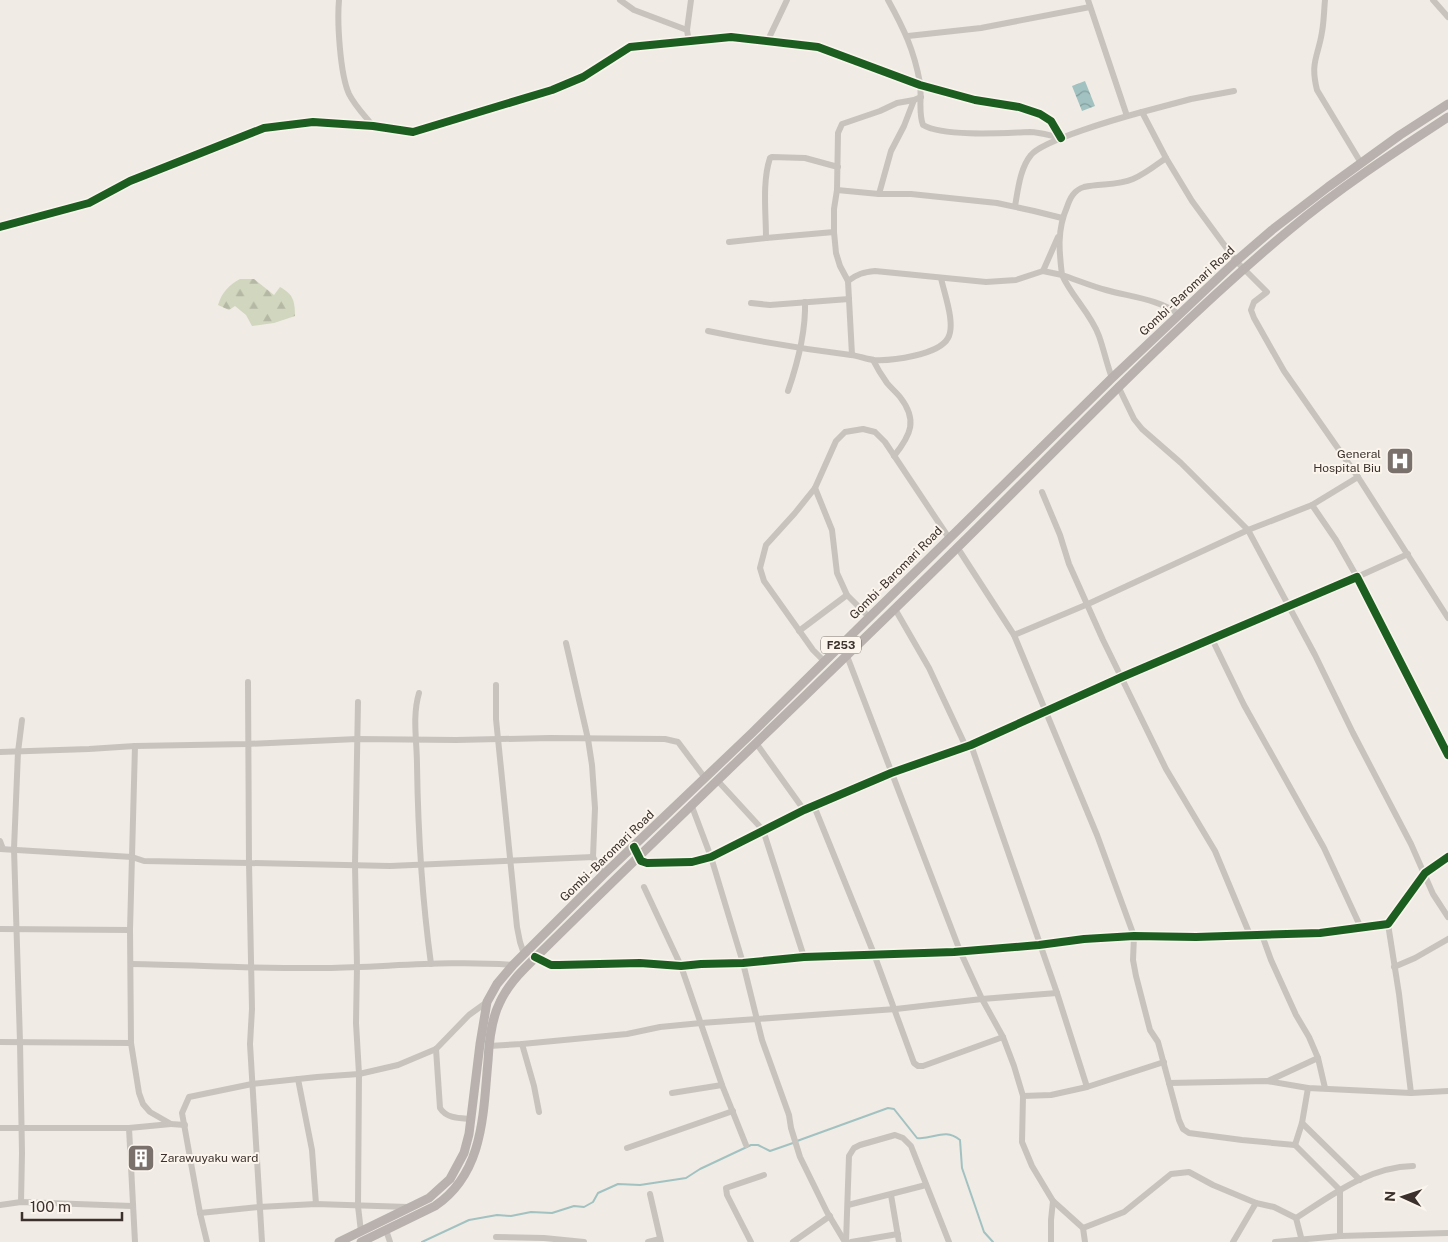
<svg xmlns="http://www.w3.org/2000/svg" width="1448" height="1242" viewBox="0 0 1448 1242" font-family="'Public Sans',sans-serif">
<defs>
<pattern id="forest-firs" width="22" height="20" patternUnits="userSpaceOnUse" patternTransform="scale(1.25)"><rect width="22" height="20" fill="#d1d6bf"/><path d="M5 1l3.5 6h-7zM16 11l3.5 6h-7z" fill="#b4b8a4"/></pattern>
<pattern id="water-waves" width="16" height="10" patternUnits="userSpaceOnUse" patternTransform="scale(1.25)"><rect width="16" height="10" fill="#a1c2c1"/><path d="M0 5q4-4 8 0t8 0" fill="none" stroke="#849e9d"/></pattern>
</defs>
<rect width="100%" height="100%" fill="#f0ebe5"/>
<path fill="url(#forest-firs)" d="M240,279H254L274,295L280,287C293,294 295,301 295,316L274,323L252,326L246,315L235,306L229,310L218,305C222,292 229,285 240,279Z"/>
<path fill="url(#water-waves)" d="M1085,81L1095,106L1082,111L1072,86Z"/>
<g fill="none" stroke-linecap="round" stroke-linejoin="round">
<g stroke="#a1c2c1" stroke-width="2">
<path d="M797,1141L888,1108L894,1109L917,1138C934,1140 944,1127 960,1140L962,1168L984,1232L993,1242"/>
<path d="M422,1242L469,1220L497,1215L511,1216L531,1212L552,1213L574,1206L584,1207L593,1202L598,1193L618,1184L640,1185L686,1178L700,1169L751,1145H758L770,1151L793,1143"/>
</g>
<g stroke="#c9c3be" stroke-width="6">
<path d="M339,0C337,22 340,74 349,94C355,106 365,116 373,126"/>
<path d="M620,0L634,10L687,30L689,42"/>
<path d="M888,0C904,29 914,50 920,83C922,97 918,112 923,125C943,137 1006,133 1030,132C1040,132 1051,136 1061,138"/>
<path d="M1088,0L1127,116"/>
<path d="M1325,0C1324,10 1324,21 1322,32C1318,57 1310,62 1317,90L1361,163"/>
<path d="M1433,0L1448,17"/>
<path d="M687,30L691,0"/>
<path d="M908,36L981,28L1090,7"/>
<path d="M767,42L787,0"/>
<path d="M1142,112L1191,99L1234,91"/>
<path d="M1166,158C1156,165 1145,174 1133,179C1117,186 1100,183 1084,187C1074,190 1070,198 1067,207C1057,230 1059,251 1062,275C1077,280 1091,286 1106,290C1131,297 1159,299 1180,315"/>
<path d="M837,190L879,194H911L997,203L1034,211L1062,218"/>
<path d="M879,194L891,151L904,126L914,100"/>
<path d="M1015,206C1018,190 1020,168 1031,155C1043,140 1120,118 1142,112L1166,158L1192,201L1236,261L1267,292L1254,302L1251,310L1254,318L1284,371L1358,477L1448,618"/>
<path d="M0,227L89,203L130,181L264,128L313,122L373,126L413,132L552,90L583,77L630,47L731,37L818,47L920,85L975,100L1019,107L1040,114L1051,121L1061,138"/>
<path d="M834,232L766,238C766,213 762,182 770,158L772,157L805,158L838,167"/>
<path d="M729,242L766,238"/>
<path d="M1043,271L1058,237"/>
<path d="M848,281C857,274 864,272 875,271L986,282L1016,280L1043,271L1062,275C1072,297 1091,314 1099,336C1104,350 1107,365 1112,378"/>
<path d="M751,303L770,305L849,299"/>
<path d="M708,331C756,341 803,349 851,355C859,356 866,359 874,360C891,361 939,355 948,338C956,324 944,293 941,278"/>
<path d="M852,355L848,281L840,266L836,253L834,232V209L837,190L838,133L842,124L880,111L897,103L914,100L921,97"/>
<path d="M873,360C877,368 882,376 887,383C891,388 896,392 900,397C918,420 911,435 894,456"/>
<path d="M1118,386L1134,419L1142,429L1181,463L1248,530L1315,655L1353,733L1411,844L1433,894L1448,917"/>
<path d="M788,391C798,362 806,332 805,302"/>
<path d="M1358,477L1312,505L1336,540L1357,577L1408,554"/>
<path d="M815,488L832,530L837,573L847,595L869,617"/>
<path d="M1042,492L1060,535L1069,564L1103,640L1166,769L1215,851L1250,935"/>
<path d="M957,547L1014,635L1097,835L1134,936L1133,960L1136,976L1150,1030L1158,1042L1179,1120L1183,1129L1189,1133L1242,1140L1295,1145L1302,1123L1308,1088"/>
<path d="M895,609L929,668L966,747"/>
<path d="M799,631L847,595"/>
<path d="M1014,635L1088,604L1248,530L1312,505"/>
<path d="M1212,639L1244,705L1324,848L1361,928"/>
<path d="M566,643L588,739L592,765L595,808L593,857L603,875"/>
<path d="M847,656L960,951L982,999L1003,1037L1014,1066L1023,1096L1022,1142L1032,1166L1053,1201L1051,1220V1242"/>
<path d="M824,661L813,650L764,581L760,568L766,545L795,513L815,488L836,441L845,432L863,429L875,432L885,442L949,538"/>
<path d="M248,682L249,863L390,866L593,857"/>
<path d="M496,685V719L517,927L520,942L524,954"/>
<path d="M419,693C412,717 417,741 417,765C418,832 422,898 431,964"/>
<path d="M358,702L355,865L357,967L356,1023L359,1074L358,1206L361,1232"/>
<path d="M756,743L804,810"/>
<path d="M971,745L1057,993L1087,1087"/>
<path d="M135,746L130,930L131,1043L139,1093L143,1104L150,1112L171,1124L185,1125"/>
<path d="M0,752L89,749L135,746L247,744L357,739L456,740L550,738L665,739L678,742L705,778"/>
<path d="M717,780L763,830L804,957"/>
<path d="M691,804L711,857L743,963L762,1040L789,1115L791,1128L800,1157L827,1212L845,1242"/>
<path d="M814,806L874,954L914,1063L918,1066H923L1003,1037"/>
<path d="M0,841L3,849"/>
<path d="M634,847L641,861L647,863L692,862L711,857L804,810L891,773L971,745L1122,677L1357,577L1448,755"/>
<path d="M0,849L132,857L144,861L249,863L252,1009L250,1044L262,1242"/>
<path d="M644,887L681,966L722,1085L746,1145"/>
<path d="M1388,924L1399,994L1411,1093"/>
<path d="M0,929L130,930"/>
<path d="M1262,935L1271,960L1296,1015L1309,1037L1318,1058L1325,1088"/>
<path d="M535,957L551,965H559L640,963L681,966L701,964L743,963L804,957L954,952L1039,945L1084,939L1134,936L1196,937L1320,933L1388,924L1425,873L1448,857"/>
<path d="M131,964C196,965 261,969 326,968C388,967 451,960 513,965"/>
<path d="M1394,967L1415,958L1448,939"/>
<path d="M0,1042L131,1043"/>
<path d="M522,1044L534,1086L539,1112"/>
<path d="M489,1046L522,1044L627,1034L660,1027L701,1023L896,1009L982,999L1057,993"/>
<path d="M436,1049L440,1108C447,1119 460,1118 472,1119"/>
<path d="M298,1079L312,1150L316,1204"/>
<path d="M1268,1081L1318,1058"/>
<path d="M1169,1083L1267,1081L1308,1088L1411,1093L1448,1091"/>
<path d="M672,1093L722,1085"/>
<path d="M1023,1096L1051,1095L1087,1087L1164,1062"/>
<path d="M1302,1123L1360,1180"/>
<path d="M0,1128H129L171,1124"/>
<path d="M129,1128L135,1242"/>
<path d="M1295,1145L1340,1190V1236"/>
<path d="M627,1148L733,1111"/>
<path d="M650,1194L661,1242"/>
<path d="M891,1195L899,1242"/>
<path d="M1053,1201L1083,1228L1085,1242"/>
<path d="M21,1202L22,1153L20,1042L14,849L18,752L22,720"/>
<path d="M0,1205L21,1202L132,1206"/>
<path d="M848,1205L926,1185"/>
<path d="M200,1213L259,1207L316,1204L408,1207"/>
<path d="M1296,1218L1302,1241"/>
<path d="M1083,1228L1124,1212L1171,1174L1189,1172L1213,1185L1256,1203L1274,1207L1296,1218C1332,1195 1368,1167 1413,1166"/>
<path d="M386,1230L390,1242"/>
<path d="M496,1237L544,1238L584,1242"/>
<path d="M207,1242L200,1213L182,1113L189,1097L252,1084L317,1077L359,1074L398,1065L436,1049L469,1015L487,1002"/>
<path d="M648,1242L660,1239"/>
<path d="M751,1242L727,1195L726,1188L764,1175"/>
<path d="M793,1242L830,1216"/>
<path d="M846,1242L849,1156L854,1148L860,1145L895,1135L903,1138L911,1146L949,1242"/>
<path d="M851,1242L898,1234"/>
<path d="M1233,1242L1256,1203"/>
<path d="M1275,1242L1340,1236L1448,1233"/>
</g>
<g stroke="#b8b1ad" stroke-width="9">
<path d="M339,1242L429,1198L450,1179L464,1153L469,1134L480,1044L487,1002L497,984L513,965L603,875L752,733L1112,378L1236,261L1272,230L1328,187L1400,135L1448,104"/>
<path d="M361,1242L435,1206C484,1173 483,1114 488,1061C489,1041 491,1020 500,1002C506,989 515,978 525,968C668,826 816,687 960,545C1068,439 1172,328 1288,231C1338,189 1393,153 1448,117"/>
</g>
<g stroke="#fbf5ee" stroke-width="11">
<g id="cycleway">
<path d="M0,227L89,203L130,181L264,128L313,122L373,126L413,132L552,90L583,77L630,47L731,37L818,47L920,85L975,100L1019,107L1040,114L1051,121L1061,138"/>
<path d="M634,847L641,861L647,863L692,862L711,857L804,810L891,773L971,745L1122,677L1357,577L1448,755"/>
<path d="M535,957L551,965H559L640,963L681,966L701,964L743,963L804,957L954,952L1039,945L1084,939L1134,936L1196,937L1320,933L1388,924L1425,873L1448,857"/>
</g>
</g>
<use href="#cycleway" stroke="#1b5e20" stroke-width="8"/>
</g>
<defs>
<g id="hospital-square" transform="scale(1.4375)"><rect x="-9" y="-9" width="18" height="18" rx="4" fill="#7a716c" stroke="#fbf5ee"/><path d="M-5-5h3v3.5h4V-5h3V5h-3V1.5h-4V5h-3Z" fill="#fff"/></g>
<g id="building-square" transform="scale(1.4375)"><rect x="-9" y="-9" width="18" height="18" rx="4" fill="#7a716c" stroke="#fbf5ee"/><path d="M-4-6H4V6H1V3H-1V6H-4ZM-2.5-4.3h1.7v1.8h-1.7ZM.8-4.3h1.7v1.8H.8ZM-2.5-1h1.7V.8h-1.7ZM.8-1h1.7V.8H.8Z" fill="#fff"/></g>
</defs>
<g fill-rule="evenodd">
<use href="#hospital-square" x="1400" y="461"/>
<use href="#building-square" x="141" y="1158"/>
</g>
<g text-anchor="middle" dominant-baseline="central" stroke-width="4" stroke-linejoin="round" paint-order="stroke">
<rect fill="#fbf5ee" stroke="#756b66" stroke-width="1" x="821" y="636.5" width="40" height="17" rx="4"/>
<g font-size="11" font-weight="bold" fill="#3b302b">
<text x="841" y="645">F253</text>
</g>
<g font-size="12" fill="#3b302b" stroke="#fbf5ee">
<text transform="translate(1187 291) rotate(-43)">Gombi - Baromari Road</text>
<text transform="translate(896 573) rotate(-45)">Gombi - Baromari Road</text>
<text transform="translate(607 856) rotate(-44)">Gombi - Baromari Road</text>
</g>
<g font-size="12" fill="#3b302b" stroke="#fbf5ee" text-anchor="end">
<text x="1381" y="454">General<tspan x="1381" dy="14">Hospital Biu</tspan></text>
<text x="160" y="1158" text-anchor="start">Zarawuyaku ward</text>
</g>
</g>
<g transform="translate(1403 1197) rotate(273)" stroke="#fbf5ee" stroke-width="4" paint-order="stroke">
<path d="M0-4L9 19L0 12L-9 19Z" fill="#3b302b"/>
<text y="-8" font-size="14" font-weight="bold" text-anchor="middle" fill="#3b302b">N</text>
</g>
<path d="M22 1212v8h100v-8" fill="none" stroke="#3b302b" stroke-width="2.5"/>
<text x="30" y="1212" font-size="15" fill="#3b302b" stroke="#fbf5ee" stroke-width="4" paint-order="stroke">100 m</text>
</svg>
